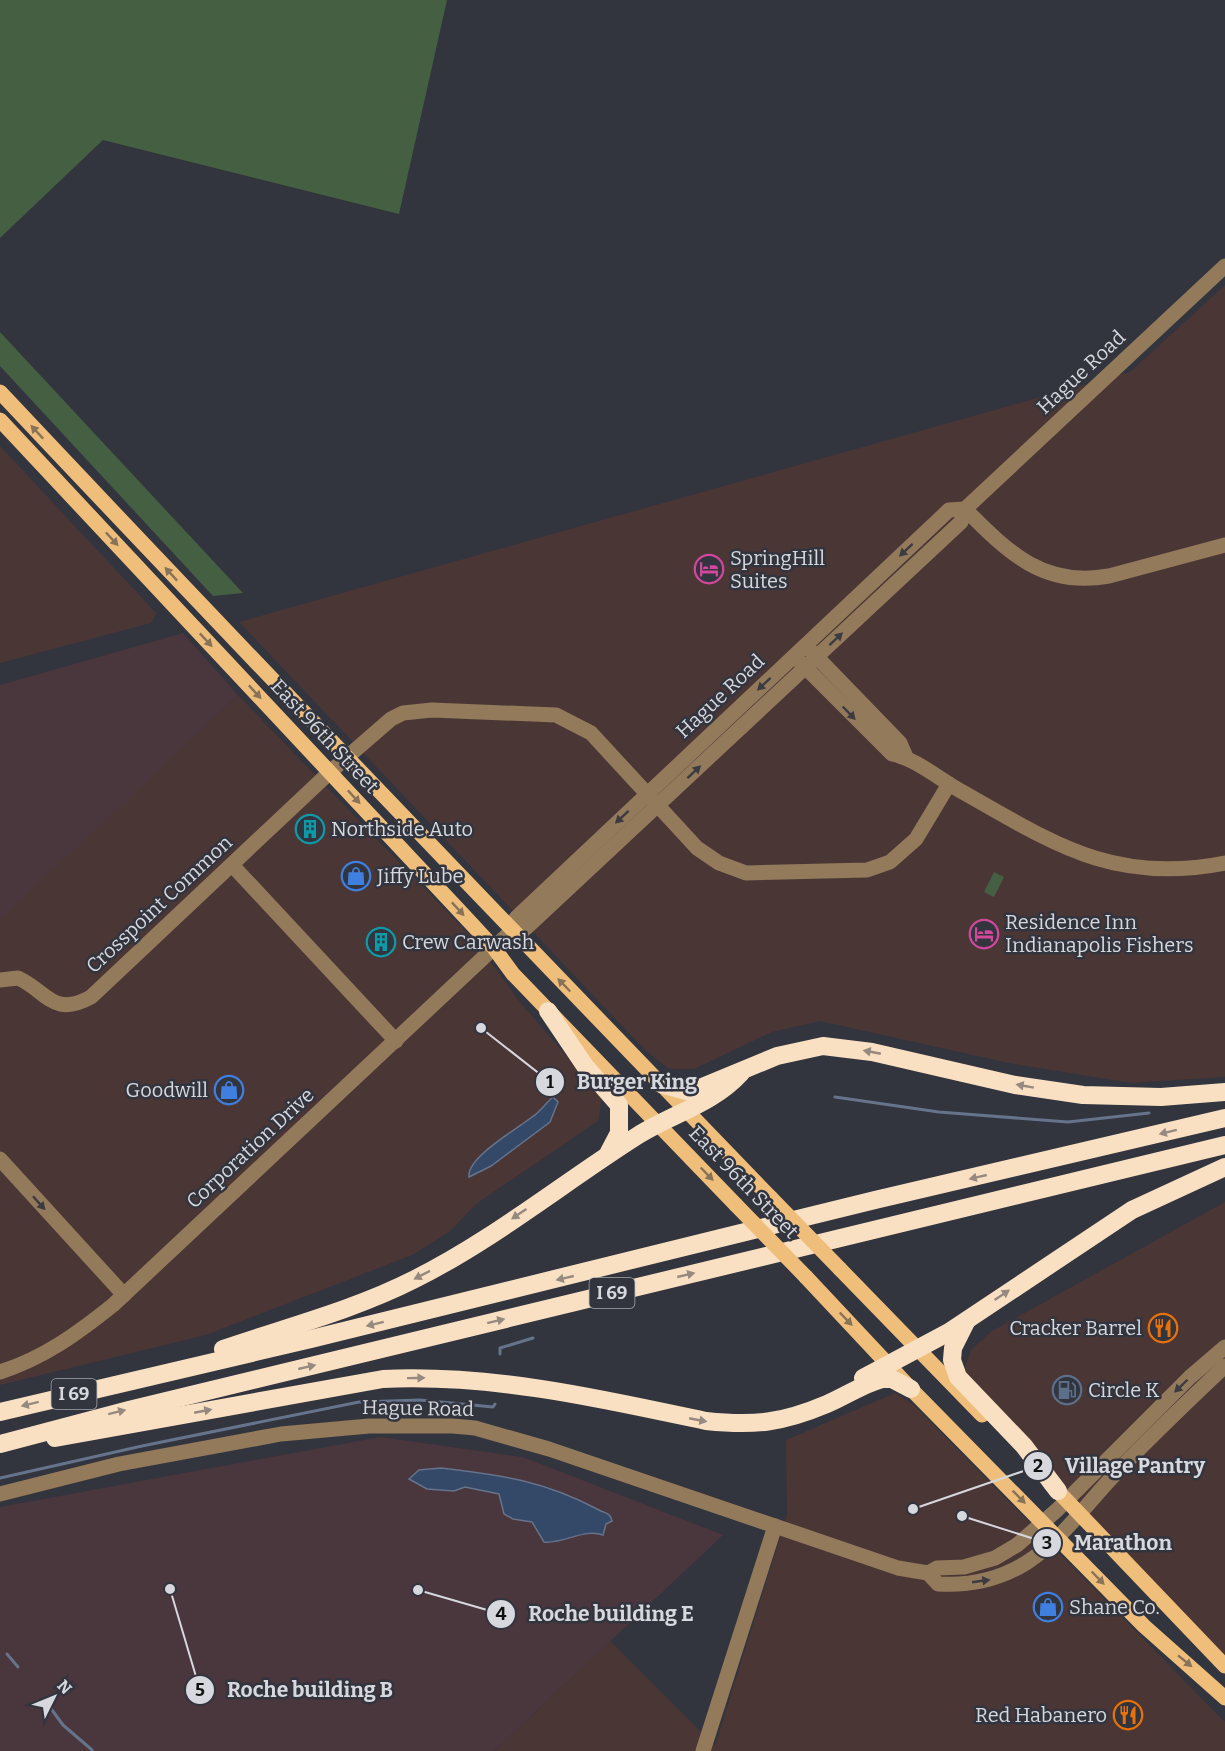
<svg xmlns="http://www.w3.org/2000/svg" width="1225" height="1751" viewBox="0 0 1225 1751" font-family="Bitter,serif">
<rect width="100%" height="100%" fill="#32343e"/>
<g fill="#4b3636">
<path d="M1225,285V1077L1131,1083L1009,1063L820,1021L772,1032L694,1069H669L645,1050L239,622L1130,372Z"/>
<path d="M0,446L156,613L151,623L0,663Z"/>
<path d="M238,695L477,943L519,1001L602,1097L598,1121L476,1204L449,1232L412,1255L206,1335L0,1385V917Z"/>
<path d="M1225,1202V1656L1088,1513L1010,1419L974,1384L964,1369L971,1350L992,1331Z"/>
<path d="M895,1393L914,1405L1225,1722V1751H494L610,1641L715,1746L787,1515L786,1440Z"/>
</g>
<g fill="#4a363d">
<path d="M183,633L238,695L0,919V685Z"/>
<path d="M380,1437L523,1457L723,1535L494,1751H0V1507Z"/>
</g>
<g fill="#455f42">
<path d="M0,0H447L399,214L103,140L0,238Z"/>
<path d="M0,332L243,593L213,596L0,366Z"/>
<path d="M994,872L1004,877L994,897L984,892Z"/>
</g>
<g fill="#344868" stroke="#65738b" stroke-width="1.5">
<path d="M553,1097L558,1102L550,1122L491,1166L469,1177C466,1157 522,1126 536,1114C542,1109 547,1102 553,1097Z"/>
<path d="M441,1468C502,1475 545,1481 599,1510C606,1514 610,1512 612,1521L606,1524L603,1535C584,1528 564,1544 544,1542L532,1522L513,1519L504,1514L499,1494L465,1487L454,1491L427,1489L409,1479L419,1470Z"/>
</g>
<g fill="none" stroke-linecap="round" stroke-linejoin="round">
<g stroke="#65738b" stroke-width="3">
<path d="M835,1097L939,1112L1068,1122L1149,1113"/>
<path d="M500,1354V1348L533,1338"/>
<path d="M0,1478L142,1446L359,1402L420,1400L493,1407L495,1404"/>
<path d="M7,1654L18,1667"/>
<path d="M44,1699L63,1725L92,1750"/>
</g>
<g stroke="#927a5b" stroke-width="15">
<path d="M965,509C1008,552 1043,588 1109,576L1225,545"/>
<path d="M810,650L900,743L906,757"/>
<path d="M800,662L892,754C916,759 938,778 959,790C1053,843 1112,885 1225,863"/>
<path d="M232,865L396,1041"/>
<path d="M516,927V918L949,510L965,509"/>
<path d="M0,980L18,978C47,991 53,1018 91,997L330,772L391,719L403,713L432,710L556,715L591,733L697,848L719,863L746,873L867,870L890,862L916,839L949,784"/>
<path d="M0,1159L124,1295"/>
<path d="M0,1372C44,1358 78,1333 113,1305L516,927L526,928L961,522L965,509L1225,266"/>
<path d="M0,1494L119,1464L281,1434L369,1426H453L475,1428L549,1449L898,1568L928,1573L937,1568L964,1567L995,1558L1017,1545L1057,1510L1190,1377L1225,1347"/>
<path d="M928,1573L938,1584C969,1586 1000,1579 1026,1563C1061,1541 1088,1502 1117,1472C1151,1436 1188,1401 1225,1366"/>
<path d="M703,1751L775,1526"/>
</g>
<g stroke="#f0be7b" stroke-width="15">
<path d="M0,392C255,663 512,930 771,1198"/>
<path d="M0,420L468,920L494,948L513,974L736,1205"/>
<path d="M840,1269L982,1415"/>
<path d="M806,1277L911,1389L1144,1626L1225,1698"/>
<path d="M1050,1483L1225,1666"/>
</g>
<g stroke="#f9e0c2" stroke-width="18">
<path d="M548,1011L585,1066L619,1105V1133L609,1152"/>
<path d="M661,1084L690,1092L777,1056L823,1046L872,1052L1015,1085L1083,1095L1161,1097L1225,1092"/>
<path d="M966,1322L953,1348L952,1360L958,1377L1024,1446L1058,1491"/>
<path d="M223,1349C287,1327 354,1310 415,1279C493,1240 563,1183 637,1136C672,1114 713,1104 741,1073"/>
<path d="M863,1378L949,1332L1132,1210L1225,1167"/>
<path d="M0,1412L311,1339L875,1200L1225,1118"/>
<path d="M55,1438L383,1379C493,1374 599,1398 706,1421C755,1426 782,1423 827,1404C846,1396 863,1384 882,1379H892L911,1389"/>
<path d="M0,1444L129,1410L1225,1145"/>
</g>
<g stroke="#f0be7b" stroke-width="15">
<path d="M771,1198L840,1269"/>
<path d="M736,1205L806,1277"/>
</g>
</g>
<defs><path id="oneway-solid" d="M-6-.8H1V-3.2L6.5 0L1 3.2V.8H-6Z" transform="scale(1.5)"/></defs>
<g fill="#887259">
<use href="#oneway-solid" transform="translate(37 432) rotate(-133)"/>
<use href="#oneway-solid" transform="translate(112 539) rotate(47)"/>
<use href="#oneway-solid" transform="translate(171 574) rotate(-133)"/>
<use href="#oneway-solid" transform="translate(206 640) rotate(47)"/>
<use href="#oneway-solid" transform="translate(255 692) rotate(47)"/>
<use href="#oneway-solid" transform="translate(354 797) rotate(47)"/>
<use href="#oneway-solid" transform="translate(458 909) rotate(47)"/>
<use href="#oneway-solid" transform="translate(564 985) rotate(-134)"/>
<use href="#oneway-solid" transform="translate(707 1174) rotate(46)"/>
<use href="#oneway-solid" transform="translate(846 1319) rotate(46)"/>
<use href="#oneway-solid" transform="translate(1019 1497) rotate(45)"/>
<use href="#oneway-solid" transform="translate(1098 1578) rotate(46)"/>
<use href="#oneway-solid" transform="translate(1185 1661) rotate(39)"/>
</g>
<g fill="#3c3b41">
<use href="#oneway-solid" transform="translate(906 550) rotate(137)"/>
<use href="#oneway-solid" transform="translate(836 639) rotate(-43)"/>
<use href="#oneway-solid" transform="translate(764 684) rotate(137)"/>
<use href="#oneway-solid" transform="translate(849 713) rotate(46)"/>
<use href="#oneway-solid" transform="translate(694 772) rotate(-43)"/>
<use href="#oneway-solid" transform="translate(622 817) rotate(137)"/>
<use href="#oneway-solid" transform="translate(39 1203) rotate(48)"/>
<use href="#oneway-solid" transform="translate(1181 1386) rotate(136)"/>
<use href="#oneway-solid" transform="translate(981 1581) rotate(-8)"/>
</g>
<g fill="#968a80">
<use href="#oneway-solid" transform="translate(872 1052) rotate(-169)"/>
<use href="#oneway-solid" transform="translate(1025 1086) rotate(-170)"/>
<use href="#oneway-solid" transform="translate(1168 1132) rotate(166)"/>
<use href="#oneway-solid" transform="translate(978 1177) rotate(167)"/>
<use href="#oneway-solid" transform="translate(519 1214) rotate(146)"/>
<use href="#oneway-solid" transform="translate(422 1275) rotate(153)"/>
<use href="#oneway-solid" transform="translate(686 1275) rotate(-13)"/>
<use href="#oneway-solid" transform="translate(565 1278) rotate(167)"/>
<use href="#oneway-solid" transform="translate(1002 1295) rotate(-34)"/>
<use href="#oneway-solid" transform="translate(496 1321) rotate(-14)"/>
<use href="#oneway-solid" transform="translate(375 1324) rotate(166)"/>
<use href="#oneway-solid" transform="translate(307 1367) rotate(-13)"/>
<use href="#oneway-solid" transform="translate(416 1378) rotate(-1)"/>
<use href="#oneway-solid" transform="translate(30 1404) rotate(166)"/>
<use href="#oneway-solid" transform="translate(203 1411) rotate(-11)"/>
<use href="#oneway-solid" transform="translate(117 1412) rotate(-14)"/>
<use href="#oneway-solid" transform="translate(698 1420) rotate(11)"/>
</g>
<defs>
<g id="hotel-ring" transform="scale(1.5)"><circle r="9.5" fill="#32343e" stroke="#d1479c" stroke-width="1.5"/><path d="M-6-4.5h1.5V1H6V5H4.5V3h-9V5H-6ZM-4 0a1.8 1.8 0 1 1 3.6 0ZM.5 0V-2.5h3Q6-2.5 6 0Z" fill="#d1479c"/></g>
<g id="building-ring" transform="scale(1.5)"><circle r="9.5" fill="#32343e" stroke="#0f9aa8" stroke-width="1.5"/><path d="M-4-6H4V6H1V3H-1V6H-4ZM-2.5-4.3h1.7v1.8h-1.7ZM.8-4.3h1.7v1.8H.8ZM-2.5-1h1.7V.8h-1.7ZM.8-1h1.7V.8H.8Z" fill="#0f9aa8"/></g>
<g id="shop-ring" transform="scale(1.5)"><circle r="9.5" fill="#32343e" stroke="#3f7fe0" stroke-width="1.5"/><path d="M-5-2.5h2.3a2.7 3.5 0 0 1 5.4 0H5L5.5 6h-11ZM-1.5-2.5h3a1.5 2.3 0 0 0-3 0Z" fill="#3f7fe0"/></g>
<g id="restaurant-ring" transform="scale(1.5)"><circle r="9.5" fill="#32343e" stroke="#e8710a" stroke-width="1.5"/><path d="M-5-6h1v4h1v-4h1v4h1v-4h1v5L-1.5 .5V6h-2V.5L-5-1ZM5-6V6H3V1.5H1.5Q1.5-4 5-6Z" fill="#e8710a"/></g>
<g id="fuel-ring" transform="scale(1.5)"><circle r="9.5" fill="#32343e" stroke="#5c6f8a" stroke-width="1.5"/><path d="M-5.5-6h7V0h2V4h1.3V-2.5L3-4.5l.8-.8L6-3V5H2.5V1h-1V6h-7ZM-4.2-4.7v3.2H.2V-4.7Z" fill="#5c6f8a"/></g>
</defs>
<g fill-rule="evenodd">
<use href="#hotel-ring" x="709" y="569"/>
<use href="#building-ring" x="310" y="829"/>
<use href="#shop-ring" x="356" y="876"/>
<use href="#hotel-ring" x="984" y="934"/>
<use href="#building-ring" x="381" y="942"/>
<use href="#shop-ring" x="229" y="1090"/>
<use href="#restaurant-ring" x="1163" y="1328"/>
<use href="#fuel-ring" x="1067" y="1390"/>
<use href="#shop-ring" x="1048" y="1607"/>
<use href="#restaurant-ring" x="1128" y="1715"/>
</g>
<g text-anchor="middle" dominant-baseline="central" stroke-width="5" stroke-linejoin="round" paint-order="stroke">
<g fill="#32343e" stroke="#a5a7ae" stroke-width="1.5">
<rect x="589.5" y="1278" width="45" height="30" rx="4.5"/>
<rect x="51.5" y="1379" width="45" height="30" rx="4.5"/>
</g>
<g font-size="18" font-weight="bold" fill="#d6d8de">
<text x="612" y="1293">I 69</text>
<text x="74" y="1394">I 69</text>
</g>
<g font-size="20" fill="#d6d8de" stroke="#32343e">
<text transform="translate(1081 372) rotate(-43)">Hague Road</text>
<text transform="translate(720 696) rotate(-43)">Hague Road</text>
<text transform="translate(325 736) rotate(47)">East 96th Street</text>
<text transform="translate(159 904) rotate(-43)">Crosspoint Common</text>
<text transform="translate(250 1148) rotate(-43)">Corporation Drive</text>
<text transform="translate(744 1182) rotate(46)">East 96th Street</text>
<text transform="translate(418 1408) rotate(1)">Hague Road</text>
</g>
<g font-size="20" fill="#d6d8de" stroke="#32343e" text-anchor="start">
<text x="730" y="558">SpringHill<tspan x="730" dy="23">Suites</tspan></text>
<text x="331" y="829">Northside Auto</text>
<text x="377" y="876">Jiffy Lube</text>
<text x="1005" y="922">Residence Inn<tspan x="1005" dy="23">Indianapolis Fishers</tspan></text>
<text x="402" y="942">Crew Carwash</text>
<text x="208" y="1090" text-anchor="end">Goodwill</text>
<text x="1142" y="1328" text-anchor="end">Cracker Barrel</text>
<text x="1088" y="1390">Circle K</text>
<text x="1069" y="1607">Shane Co.</text>
<text x="1107" y="1715" text-anchor="end">Red Habanero</text>
</g>
</g>
<path fill="none" stroke="#d6d8de" stroke-width="2" d="M481 1028L550 1082M913 1509L1038 1466M962 1516L1047 1543M418 1590L501 1614M170 1589L200 1690"/>
<g fill="#d6d8de" stroke="#32343e" stroke-width="2">
<circle cx="481" cy="1028" r="6"/>
<circle cx="913" cy="1509" r="6"/>
<circle cx="962" cy="1516" r="6"/>
<circle cx="418" cy="1590" r="6"/>
<circle cx="170" cy="1589" r="6"/>
<circle cx="550" cy="1082" r="15"/>
<circle cx="1038" cy="1466" r="15"/>
<circle cx="1047" cy="1543" r="15"/>
<circle cx="501" cy="1614" r="15"/>
<circle cx="200" cy="1690" r="15"/>
</g>
<g font-size="18" text-anchor="middle" font-weight="bold" fill="#111">
<text x="550" y="1088">1</text>
<text x="1038" y="1472">2</text>
<text x="1047" y="1549">3</text>
<text x="501" y="1620">4</text>
<text x="200" y="1696">5</text>
</g>
<g font-size="21" text-anchor="middle" font-weight="bold" fill="#d6d8de" stroke="#32343e" stroke-width="5" stroke-linejoin="round" paint-order="stroke">
<text x="637" y="1089">Burger King</text>
<text x="1135" y="1473">Village Pantry</text>
<text x="1123" y="1550">Marathon</text>
<text x="611" y="1621">Roche building E</text>
<text x="310" y="1697">Roche building B</text>
</g>
<g transform="translate(54 1697) rotate(47)" stroke="#32343e" stroke-width="4.5" paint-order="stroke">
<path d="M0-4.5L10 22L0 15L-10 22Z" fill="#d6d8de"/>
<text y="-9" font-size="16" font-weight="bold" text-anchor="middle" fill="#d6d8de">N</text>
</g>
</svg>
